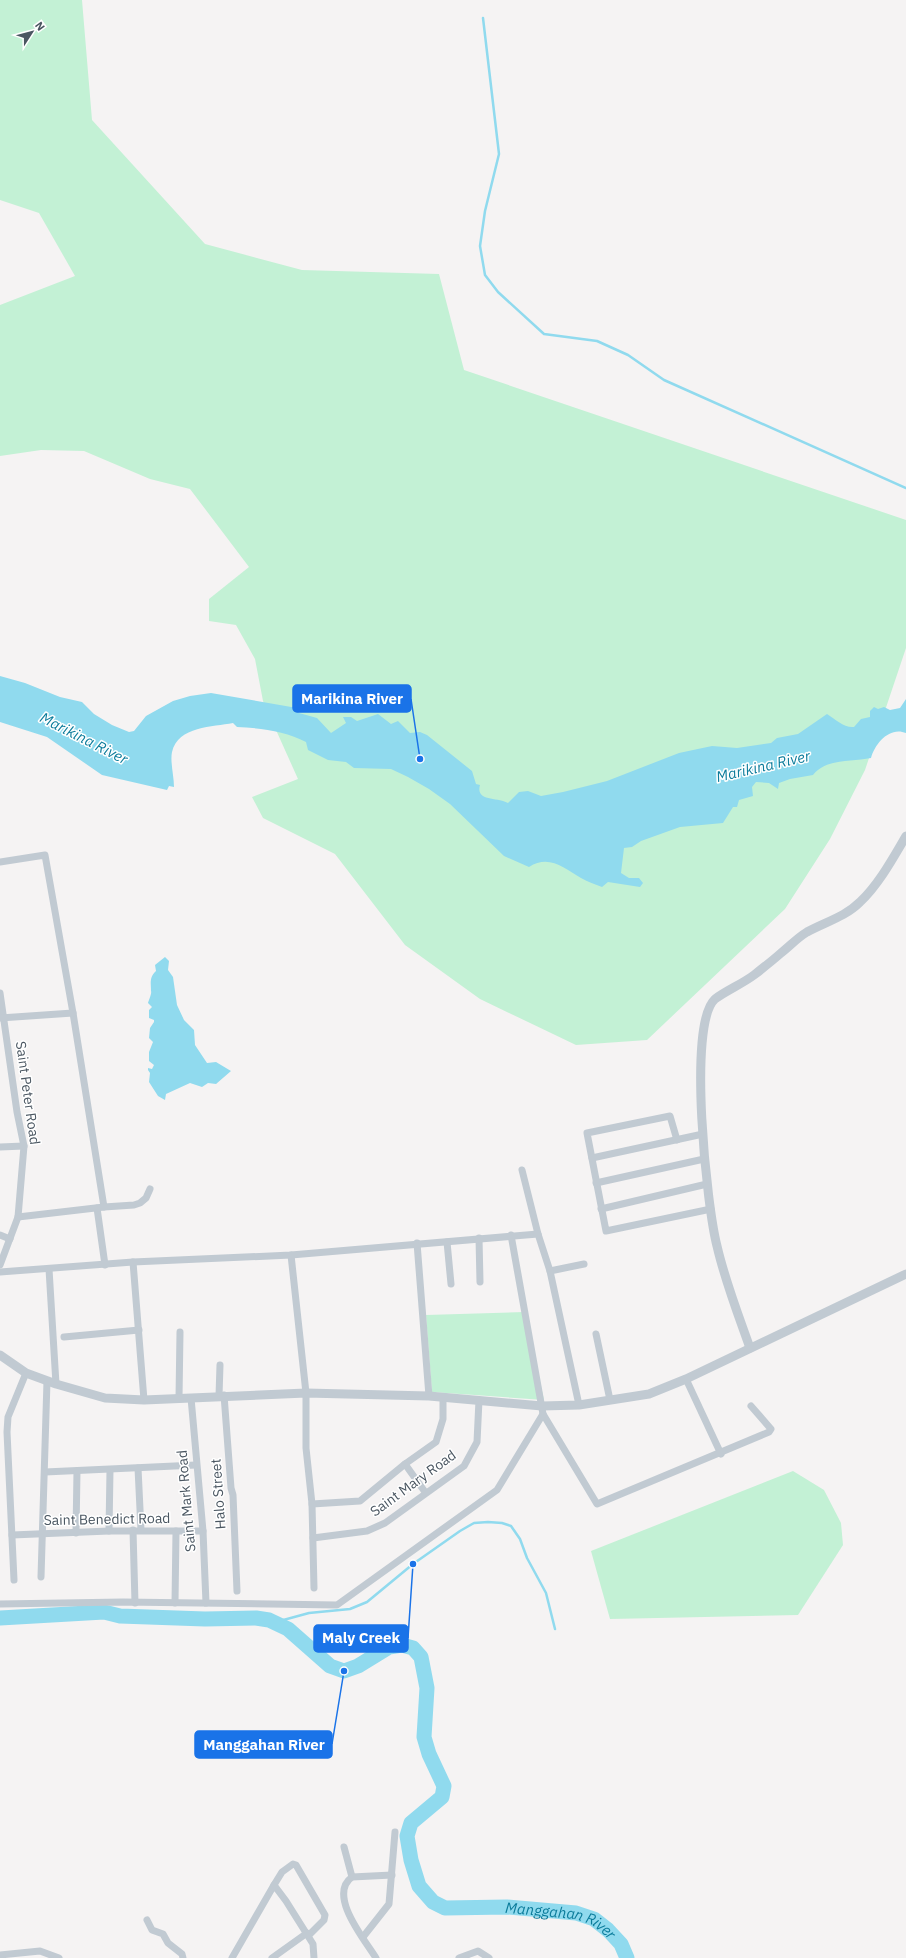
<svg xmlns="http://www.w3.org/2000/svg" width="906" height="1958" viewBox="0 0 906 1958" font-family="'IBM Plex Sans',sans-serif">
<rect width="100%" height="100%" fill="#f5f3f3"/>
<g fill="#c3f1d5">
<path d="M0,0H82L92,120L205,244L302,270L439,274L464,370L906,520V648L865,770L830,839L785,909L647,1040L576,1045L480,999L405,945L335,854L263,818L252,797L298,779L263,701L255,659L236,625L209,621V599L249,567L190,489L150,479L84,451L41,450L0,456V305L75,276L39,213L0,200Z"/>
<path d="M525,1312L544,1400L432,1392L426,1315Z"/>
<path d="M793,1471L824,1490L841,1523L843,1545L798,1615L610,1619L591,1551Z"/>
</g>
<g fill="#90daee">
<path d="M0,676L25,683L60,697L82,702L94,714L112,725L129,732L134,731L146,716L173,701L190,696L211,693L297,708L299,713L317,718L331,733L346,723L343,717H351L357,721L378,714L391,724L398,721L410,733L420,732L427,735L472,771L476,784L480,785C475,802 499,797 508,803L519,792L528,791L541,796L563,792L607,781L679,753L712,746L737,748L771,743L777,738L798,734L827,714C835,719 844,728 854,727L861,719L870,717V711L874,707L878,709L884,707L890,710L900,708L906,699V733C890,726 875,743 871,758C852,762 826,758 813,775L790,779L779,783L778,789L769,783L756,782L752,787L753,796L739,800L737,807H733L723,823L680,827L641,841L632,847L624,848L621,873L629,878H639L643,883L640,887L608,882L602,887C595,884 588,882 581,878C564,868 549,854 529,867L504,856L450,804L429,789L408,777L391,769L354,768L346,762L328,760L308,750L306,742C286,731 260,728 237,727L233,723C213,727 178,726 172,752C170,762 174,776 174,787L169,786L167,790L102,775L47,737L0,722Z"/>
<path d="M165,957L169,961L168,970L173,977L177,1005L184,1020L194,1030L195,1045L207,1063L216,1062L231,1071L216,1084L208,1083L202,1087L190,1083L166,1094L165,1100L158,1096L149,1082L150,1073L148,1070V1068L152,1069L154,1065L149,1061V1052L153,1042L149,1038L150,1028L154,1022V1020L149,1018V1010L152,1007L148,1003C149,1000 152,993 151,991C151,984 149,977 156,971L155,965Z"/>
</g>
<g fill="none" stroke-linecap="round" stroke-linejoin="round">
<g stroke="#90daee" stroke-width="2.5">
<path d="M483,18L499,154L485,211L480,246L485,275L498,292L544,334L597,341L628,355L664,380L906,488"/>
<path d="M276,1622L309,1613L350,1609L367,1602L413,1564L460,1531L474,1523L488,1522L502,1523L511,1526L520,1539L527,1558L546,1593L555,1629"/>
</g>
<path stroke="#90daee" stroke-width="15" id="s1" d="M0,1618L104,1612L120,1616L205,1619L256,1618L269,1620L288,1629L330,1666L344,1671L358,1666L389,1647L402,1645L413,1648L421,1657L427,1688L424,1737L429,1754L444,1786L442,1797L411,1823L407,1836L411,1860L419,1886L433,1902L445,1908L507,1907L576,1913L594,1919L608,1930L621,1944L627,1958"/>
<g stroke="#c1cad2" stroke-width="7">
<path d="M0,862L45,855L73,1013L104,1207"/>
<path d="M0,993L17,1112L24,1146L18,1217L0,1265"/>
<path d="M0,1018L73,1013"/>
<path d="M677,1140L670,1116L587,1133L606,1231L711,1209"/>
<path d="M0,1147L24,1146"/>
<path d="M592,1158L703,1134"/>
<path d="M522,1170L538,1234"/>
<path d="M596,1183L704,1159"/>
<path d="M97,1208L105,1265"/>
<path d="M601,1209L707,1184"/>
<path d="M18,1217L104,1207L134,1205L140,1203L146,1198L150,1189"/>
<path d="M0,1235L10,1239"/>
<path d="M479,1238L480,1282"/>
<path d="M447,1242L451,1284"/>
<path d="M417,1243L429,1396"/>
<path d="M291,1255L306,1393V1448L312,1504L314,1588"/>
<path d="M133,1262L144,1400"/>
<path d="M49,1269L56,1384"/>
<path d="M550,1271L584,1264"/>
<path d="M0,1272L133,1262L291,1255L538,1234L550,1271L579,1405"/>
<path d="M596,1334L610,1400"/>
<path d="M64,1337L139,1330"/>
<path d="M686,1379L721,1454"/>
<path d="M224,1395L231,1488L233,1495L237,1591"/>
<path d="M219,1396L220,1365"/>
<path d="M179,1398L180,1332"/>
<path d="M191,1398L203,1531L206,1603"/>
<path d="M543,1414L597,1504L769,1432L771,1429L751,1406"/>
<path d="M405,1464L425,1492"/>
<path d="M138,1468L141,1530"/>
<path d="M45,1472L196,1465"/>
<path d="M312,1504L360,1501L405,1464L436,1442L443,1419V1397"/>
<path d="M133,1530L135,1603"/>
<path d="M109,1531L110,1470"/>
<path d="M76,1533L77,1471"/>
<path d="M12,1535L109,1531H203"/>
<path d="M313,1538L367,1531L385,1523L464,1466L477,1442L479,1400"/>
<path d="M41,1577L47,1381"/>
<path d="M14,1580L7,1432L8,1417L26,1373"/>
<path d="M175,1603L176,1531"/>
<path d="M0,1604L123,1602L337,1605L497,1490L543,1414L511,1235"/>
<path d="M344,1847L352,1877"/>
<path d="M147,1920L152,1930L163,1934L168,1943L182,1954L183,1958"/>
<path d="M363,1937L389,1904L395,1832"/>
<path d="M0,1955L40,1951L59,1958"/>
<path d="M232,1958L274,1885L286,1901L313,1944L314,1958"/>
<path d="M272,1958L307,1933L310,1934L324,1920L325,1915L296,1865L293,1864L282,1872L274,1885"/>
<path d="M376,1958C365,1940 327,1895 352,1877L392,1875"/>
<path d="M459,1958L478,1951L489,1958"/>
</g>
<g stroke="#c1cad2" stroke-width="9">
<path d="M750,1348C738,1314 725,1281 717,1246C707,1208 687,1024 715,999C727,990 742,984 754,975C763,968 772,961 781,953C790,946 797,938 807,932C825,922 845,917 860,902C879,884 893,858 906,836"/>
<path d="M0,1355L26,1373L56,1384L105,1398L144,1400L306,1393L429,1396L542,1406L579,1405L649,1394L686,1379L906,1274"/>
</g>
</g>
<g text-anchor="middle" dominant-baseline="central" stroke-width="3" stroke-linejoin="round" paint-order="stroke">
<g font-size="14" fill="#4a5661" stroke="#fff">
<text transform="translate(28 1093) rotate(82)">Saint Peter Road</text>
<text transform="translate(413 1483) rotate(-36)">Saint Mary Road</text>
<text transform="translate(218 1494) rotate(-94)">Halo Street</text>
<text transform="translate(186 1501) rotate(-95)">Saint Mark Road</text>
<text transform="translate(107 1519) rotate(-1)">Saint Benedict Road</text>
</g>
<g font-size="15" font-style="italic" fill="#0c7c9b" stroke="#fff">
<text transform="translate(84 738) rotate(27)">Marikina River</text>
<text transform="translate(763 766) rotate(-13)">Marikina River</text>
<text stroke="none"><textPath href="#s1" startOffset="853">Manggahan River</textPath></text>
</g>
</g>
<path fill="none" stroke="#1a73e8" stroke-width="1.5" d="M420 759L411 699M413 1564L408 1638M344 1671L332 1744"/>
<g fill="#1a73e8" stroke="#fff" stroke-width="1.5">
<circle cx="420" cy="759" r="4"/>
<circle cx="413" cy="1564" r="4"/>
<circle cx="344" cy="1671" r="4"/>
</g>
<g fill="#1a73e8" stroke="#1a73e8" stroke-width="1.5">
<rect x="293" y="685" width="118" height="27" rx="4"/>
<rect x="314" y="1625" width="94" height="27" rx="4"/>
<rect x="195" y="1731" width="137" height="27" rx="4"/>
</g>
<g font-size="15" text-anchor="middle" font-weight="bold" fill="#fff">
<text x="352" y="704">Marikina River</text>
<text x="361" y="1643">Maly Creek</text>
<text x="264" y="1750">Manggahan River</text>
</g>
<g transform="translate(32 32) rotate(54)" stroke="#ffffff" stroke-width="3" paint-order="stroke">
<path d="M0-3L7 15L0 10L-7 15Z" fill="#4a5661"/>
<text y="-6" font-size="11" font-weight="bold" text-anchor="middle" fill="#4a5661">N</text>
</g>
</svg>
